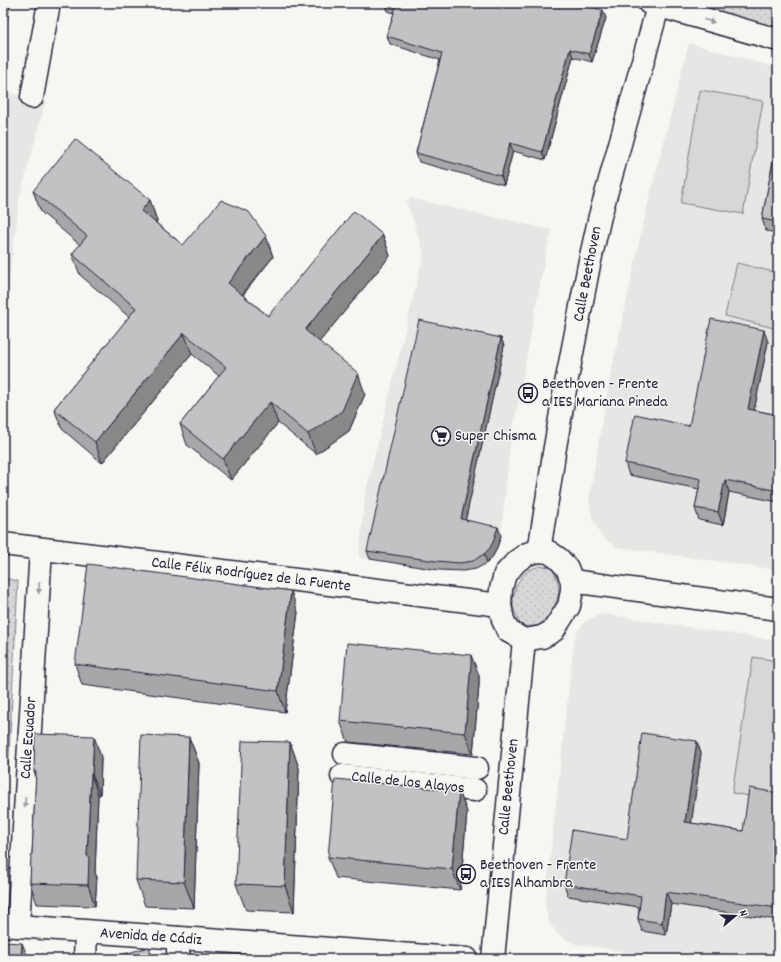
<svg xmlns="http://www.w3.org/2000/svg" width="781" height="962" viewBox="0 0 781 962" font-family="Dekko,sans-serif">
<defs>
<pattern id="green-dots" width="8" height="8" patternUnits="userSpaceOnUse"><rect width="8" height="8" fill="#d7d7d7"/><path d="M2 2h.1M6 6h.1" fill="none" stroke="#b8b8b9" stroke-width="1.8" stroke-linecap="round"/></pattern>
</defs>
<rect width="100%" height="100%" fill="#f6f6f2"/>
<filter id="ink" filterUnits="userSpaceOnUse"><feTurbulence type="fractalNoise" baseFrequency=".025" numOctaves="2"/><feDisplacementMap in="SourceGraphic" scale="8" xChannelSelector="R" yChannelSelector="G"/><feConvolveMatrix kernelMatrix="1 2 1 2 8 2 1 2 1" color-interpolation-filters="sRGB"/></filter>
<g filter="url(#ink)">
<g fill="#e6e6e4">
<path d="M689,43L778,68V570L617,547L602,537L593,521L589,500L608,387L645,215Z"/>
<path d="M3,92L46,100L20,196L3,324Z"/>
<path d="M409,198L552,230L545,258L510,446L501,536L497,547L493,556L482,566L473,570L467,571L439,570L359,558L365,495L424,253L406,200L410,201Z"/>
<path d="M604,614L778,641V959H671L576,944L564,939L556,932L550,924L547,915L545,904L574,640L578,630L585,622L594,617Z"/>
</g>
<g fill="url(#green-dots)" stroke="#7c7c89">
<path d="M697,3H778V28L701,6Z"/>
<path d="M540,566L551,567L557,578L559,592L556,603L549,617L539,625L528,627L520,624C517,617 513,610 513,603C513,591 519,576 529,570C532,568 537,567 540,566Z"/>
<path d="M3,578L18,581L8,773H3Z"/>
</g>
<g fill="#d7d7d7" stroke="#7c7c89">
<path d="M700,90L763,101L743,214L681,203Z"/>
<path d="M737,263L778,273V329L725,316Z"/>
<path d="M753,657L778,661V801L732,793Z"/>
</g>
<g fill="none" stroke-linecap="round" stroke-linejoin="round">
<g stroke="#22223b" stroke-width="25">
<g id="minor">
<path d="M649,3L778,40"/>
<path d="M32,97L49,3"/>
<path d="M3,544L500,605"/>
<path d="M572,581L778,609"/>
<path d="M345,754L477,768"/>
<path d="M342,776L475,790"/>
<path d="M18,926L41,549"/>
<path d="M178,938V950L179,959"/>
<path d="M85,959L86,932"/>
</g>
</g>
<g stroke="#22223b" stroke-width="25">
<g id="major">
<path d="M539,551L551,475L554,453L566,384L589,265L600,216L659,3"/>
<path d="M539,551L549,552L559,559L567,568L572,581V590L569,606L560,620L553,631L542,637L524,640L508,631L503,620L500,605L501,589L505,574L517,561L527,554Z"/>
<path d="M3,925C158,937 312,947 467,959"/>
<path d="M493,959L524,640"/>
</g>
</g>
<use href="#minor" stroke="#f6f6f2" stroke-width="22"/>
<use href="#major" stroke="#f6f6f2" stroke-width="22"/>
</g>
<g fill="#a7a7a9" stroke="#22223b">
<path d="M385,3L606,18L592,62L573,57L545,160L513,151L504,185L419,162L416,153L440,60L390,44L387,36L394,13L388,11Z"/>
<path d="M778,135V233L766,231L762,219Z"/>
<path d="M33,191L150,200L157,221L156,223L183,245L266,236L273,257L243,295L268,316L383,235L390,256L319,342L365,394L349,431L316,454L278,423L231,480L187,445L180,424L219,376L192,354L102,463L62,429L54,409L129,317L80,275L72,254L80,245L41,212Z"/>
<path d="M501,338L504,346L465,520L501,536L496,550L493,556L487,563L476,569L463,571L439,570L370,559L367,551Z"/>
<path d="M768,342L754,410L778,415V502L729,492L723,525L699,520L695,508L699,489L629,475L625,463L689,426Z"/>
<path d="M298,612L285,712L82,685L75,664Z"/>
<path d="M479,675V685L473,754L348,742L340,721Z"/>
<path d="M189,737L199,763L194,908L145,906L136,880Z"/>
<path d="M290,742L299,768L294,912L246,910L236,884Z"/>
<path d="M701,753L691,823L743,831L778,793V920L671,904L666,935L642,931L638,919L639,907L568,896L564,884L627,839Z"/>
<path d="M101,757L100,795H98L95,873L97,877L95,906L37,904L30,883L32,854L36,777L34,772Z"/>
<path d="M459,791L467,812L460,890L336,878L328,857Z"/>
</g>
<g fill="#888889" stroke="#22223b">
<path d="M3,3H10L3,46Z"/>
<path d="M603,10L606,18L592,62L589,54Z"/>
<path d="M570,49L573,57L545,160L542,152Z"/>
<path d="M510,143L513,151L504,185L501,176Z"/>
<path d="M150,200L157,221L148,231L141,211Z"/>
<path d="M383,235L390,256L312,351L305,330Z"/>
<path d="M266,236L273,257L235,303L228,283Z"/>
<path d="M764,330L768,342L752,421L748,409Z"/>
<path d="M184,333L192,354L102,463L95,442Z"/>
<path d="M501,338L504,346L464,527L461,519Z"/>
<path d="M358,373L365,394L349,431L316,454L308,434Z"/>
<path d="M270,402L278,423L231,480L223,459Z"/>
<path d="M725,480L729,492L723,525L718,512Z"/>
<path d="M498,527L501,536L496,550L493,556L487,563L484,554Z"/>
<path d="M291,591L298,612L285,712L278,691Z"/>
<path d="M471,655L479,675V685L473,754L465,733Z"/>
<path d="M94,736L101,757L100,795L92,774Z"/>
<path d="M189,737L199,763L194,908L184,882Z"/>
<path d="M697,741L701,753L690,834L685,822Z"/>
<path d="M290,742L299,768L294,912L285,886Z"/>
<path d="M91,774L98,795L95,873L97,877L95,906L88,885L87,856Z"/>
<path d="M459,791L467,812L460,890L452,869Z"/>
<path d="M666,892L671,904L666,935L662,923Z"/>
<path d="M22,943L27,955V959H21Z"/>
</g>
<g fill="#c2c2c4" stroke="#22223b">
<path d="M386,3H576L603,10L589,54L570,49L542,152L510,143L501,176L416,153L442,53L387,36L396,6Z"/>
<path d="M778,135V222L762,219Z"/>
<path d="M75,139L150,200L141,211L183,245L221,200L249,212L266,236L228,283L268,316L354,211L383,235L305,330L358,373L342,411L308,434L270,402L223,459L180,424L226,367L184,333L95,442L54,409L136,308L72,254L87,236L33,191Z"/>
<path d="M711,319L764,330L748,409L778,415V491L725,480L718,512L695,508L701,479L625,463L635,414L689,426Z"/>
<path d="M419,320L501,338L461,519L498,527L493,542L490,548L484,554L473,561L460,563L436,561L367,551Z"/>
<path d="M88,564L291,591L278,691L75,664Z"/>
<path d="M347,643L471,655V664L465,733L340,721Z"/>
<path d="M642,733L697,741L685,822L743,831L749,788L778,793V908L666,892L662,923L638,919L641,896L564,884L572,830L627,839Z"/>
<path d="M35,734L94,736L92,774H91L87,856H89L88,885L30,883L31,854H32L36,772H34Z"/>
<path d="M141,735L189,737L184,882L136,880Z"/>
<path d="M242,741L290,742L285,886L236,884Z"/>
<path d="M335,779L459,791L452,869L328,857Z"/>
<path d="M3,942L22,943L21,959H3Z"/>
<path d="M149,947L153,959H107Z"/>
<path d="M197,955L272,959H197Z"/>
</g>
<defs><path id="oneway-solid" d="M-6-.8H1V-3.2L6.5 0L1 3.2V.8H-6Z"/></defs>
<g fill="#9797a0">
<use href="#oneway-solid" transform="translate(709 21) rotate(16)"/>
<use href="#oneway-solid" transform="translate(39 588) rotate(94)"/>
<use href="#oneway-solid" transform="translate(25 802) rotate(94)"/>
</g>
</g>
<defs>
<g id="bus-ring" transform="scale(1)"><circle r="9.5" fill="#f6f6f2" stroke="#22223b" stroke-width="1.5"/><path d="M-5-6H5V4H4V6H2V4H-2V6H-4V4H-5ZM-3.5-4V0h7V-4ZM-3.5 1.2v1.5H-2V1.2ZM2 1.2v1.5H3.5V1.2Z" fill="#22223b"/></g>
<g id="supermarket-ring" transform="scale(1)"><circle r="9.5" fill="#f6f6f2" stroke="#22223b" stroke-width="1.5"/><path d="M-6-5.5h2.5l.6 2H6L4.5 2H-2.5L-4.4-4H-6ZM-1.5 3.2a1.3 1.3 0 1 0 .1 0ZM3 3.2a1.3 1.3 0 1 0 .1 0Z" fill="#22223b"/></g>
</defs>
<g fill-rule="evenodd">
<use href="#bus-ring" x="528" y="393"/>
<use href="#supermarket-ring" x="441" y="436"/>
<use href="#bus-ring" x="466" y="874"/>
</g>
<g text-anchor="middle" dominant-baseline="central" stroke-width="3" stroke-linejoin="round" paint-order="stroke">
<g font-size="16" fill="#22223b" stroke="#f6f6f2">
<text transform="translate(588 274) rotate(-79)">Calle Beethoven</text>
<text transform="translate(251 575) rotate(7)">Calle Félix Rodríguez de la Fuente</text>
<text transform="translate(29 738) rotate(-86)">Calle Ecuador</text>
<text transform="translate(408 783) rotate(6)">Calle de los Alayos</text>
<text transform="translate(509 787) rotate(-84)">Calle Beethoven</text>
<text transform="translate(151 937) rotate(4)">Avenida de Cádiz</text>
</g>
<g font-size="16" fill="#22223b" stroke="#f6f6f2" text-anchor="start">
<text x="542" y="384">Beethoven - Frente<tspan x="542" dy="18">a IES Mariana Pineda</tspan></text>
<text x="455" y="436">Super Chisma</text>
<text x="480" y="865">Beethoven - Frente<tspan x="480" dy="18">a IES Alhambra</tspan></text>
</g>
</g>
<rect width="781" height="962" fill="none" stroke="#f6f6f2" stroke-width="16"/>
<rect x="8" y="8" width="765" height="946" fill="none" stroke="#22223b" stroke-width="1.5" filter="url(#ink)"/>
<g transform="translate(735 916) rotate(71)" stroke="#f6f6f2" stroke-width="3" paint-order="stroke">
<path d="M0-3L7 15L0 10L-7 15Z" fill="#22223b"/>
<text y="-6" font-size="11" font-weight="bold" text-anchor="middle" fill="#22223b">N</text>
</g>
</svg>
